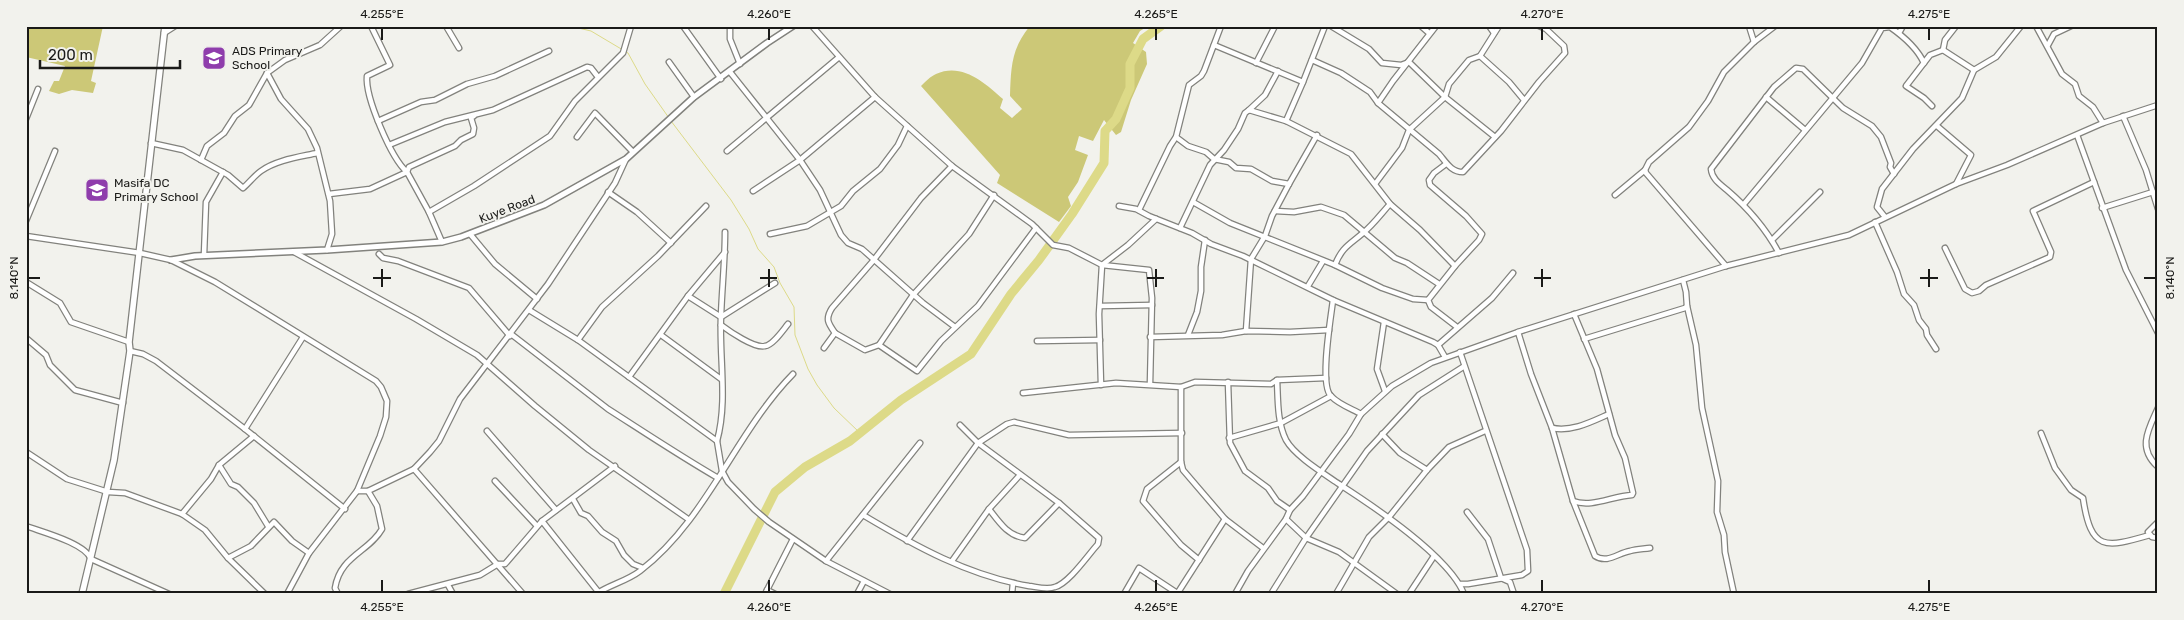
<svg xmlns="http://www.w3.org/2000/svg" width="2184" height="620" viewBox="0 0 2184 620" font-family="Rubik,sans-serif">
<rect width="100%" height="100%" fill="#f2f2ed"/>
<g fill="#ccc877">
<path d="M26,26H103L91,81L96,83L93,93L72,90L59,94L49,91L54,81H59L65,66L26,57Z"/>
<path d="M1030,26H1148L1140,31L1133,43L1146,52L1147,64L1131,100L1121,132L1116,135L1104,120L1093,141L1079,136L1075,150L1088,155L1078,182L1068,197L1071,206L1059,222L997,183L1000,175L921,86C925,82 931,76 936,74C962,62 985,83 1003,99L1000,108L1012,118L1022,109L1010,96C1011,68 1011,49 1030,26Z"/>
</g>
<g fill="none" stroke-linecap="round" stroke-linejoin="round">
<g stroke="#ddda88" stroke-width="1">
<path d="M570,26L591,31L628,53L645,84L669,118"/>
<path d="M671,121L731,200L749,229L758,249L774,267L780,283L794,307L795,335L808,369L817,385L834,408L860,433"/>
</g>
<path stroke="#ddda88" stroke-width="9" d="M724,594L775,492L805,467L850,441L901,400L971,354L1011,294L1039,260L1072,214L1104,163L1105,131L1116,119L1130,88V64L1143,39L1161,26"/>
<g stroke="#82827d" stroke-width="7">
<g id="minor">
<path d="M371,26L390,65L367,76C365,97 391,158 407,172L429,212L442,242"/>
<path d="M446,26L459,48"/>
<path d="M683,26L721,79"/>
<path d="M730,26V39L740,64"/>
<path d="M812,26L875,97L952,166L1032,224L1053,245L1069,248L1102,265L1149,270L1152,298L1150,384"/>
<path d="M1331,26L1369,49L1382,63L1401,65L1409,62L1445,97L1495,137"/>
<path d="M1421,26L1429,33"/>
<path d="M1489,26L1494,33"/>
<path d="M1499,26L1480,56L1509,82L1524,100"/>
<path d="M1749,26L1754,42"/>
<path d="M2036,26L2062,74L2075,84L2079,96L2093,107L2103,123"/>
<path d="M164,33L175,26"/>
<path d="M1899,33L1903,26"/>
<path d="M1214,45L1303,82"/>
<path d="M2048,45L2054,34L2071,26"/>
<path d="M1943,50L1974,70"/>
<path d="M1943,50L1945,40L1956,26"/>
<path d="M1312,60L1341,73L1370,92L1378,103L1439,154C1446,162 1451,172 1463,172L1501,131L1539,82L1565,53L1564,46L1546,29L1539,26"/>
<path d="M669,62L694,97"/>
<path d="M1256,63L1275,26"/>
<path d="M730,72L800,160L820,190L841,235L848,243L862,249L923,303L955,327"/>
<path d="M267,73L281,99L308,129L317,148L330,201L332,234L327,250"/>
<path d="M1766,97L1805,130"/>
<path d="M1378,103L1393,81L1436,26"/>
<path d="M1932,106L1924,98L1906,86L1930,55L1943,50"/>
<path d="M1249,110L1265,95L1278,71"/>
<path d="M2123,116L2146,170L2158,209"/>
<path d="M26,119L38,89"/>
<path d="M378,121L421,102L435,100L467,84L495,76L549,51"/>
<path d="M1286,121L1303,82L1325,26"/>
<path d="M1937,126L1971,155L1956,184"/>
<path d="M2077,135L2126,270L2158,333"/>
<path d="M577,137L595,113L633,152"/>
<path d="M1176,137L1188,146L1206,152L1214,159L1229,162L1236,168L1251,169L1272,181L1289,184"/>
<path d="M151,143L183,150L228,175L243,188C249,183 254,176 261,171C276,160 299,157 317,153"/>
<path d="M389,145L445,122L493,110L587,67L591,68L598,77"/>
<path d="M727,151L838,58"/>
<path d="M201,160L207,146L224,133L235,116L249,105L267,73L285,60L320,45L341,26"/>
<path d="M1446,164L1434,173L1429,180L1430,185L1466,216L1482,234L1479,240L1455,266L1428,300L1431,307L1457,327"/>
<path d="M1375,184L1402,148L1409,130L1445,97L1449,84L1469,60L1480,56"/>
<path d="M753,191L800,160L875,97"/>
<path d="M608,192L637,212L671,243"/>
<path d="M329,194L370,189L407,172L409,167L455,146L461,140L473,134L474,128L471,118L474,116"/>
<path d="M1615,195L1645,170"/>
<path d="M1193,202L1230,223L1335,265L1382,288L1413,299L1428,300"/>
<path d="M1744,204L1862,63L1882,28L1890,27C1903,36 1917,48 1924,63"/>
<path d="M1119,206L1136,209L1149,216L1192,233L1211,244L1243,256L1333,300L1433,342L1438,345L1445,357"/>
<path d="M2102,208L2153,192"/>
<path d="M1139,210L1170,146L1176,137L1189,85L1201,76L1204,71L1221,26"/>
<path d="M1275,211L1294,212L1321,207L1344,215L1395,258L1407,263L1439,284"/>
<path d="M429,212L474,186L550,136L575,101L623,53L631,26"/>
<path d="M1885,217L1877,207L1882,189L1913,149L1962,98L1974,70L1996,57L2021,26"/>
<path d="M26,221L55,151"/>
<path d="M1875,222L1897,272L1904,294L1914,305L1919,320L1926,329L1927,335L1936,349"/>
<path d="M1180,228L1210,165L1224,150L1238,129L1245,113L1249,110L1286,121L1351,154L1390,204L1420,230L1455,266"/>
<path d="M470,234L495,264L537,299"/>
<path d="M770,234L807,226L841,206L853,191L880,169L898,145L907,126"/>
<path d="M26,236L140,253L171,260L215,282L376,381L381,387L387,401L386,417L380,436L357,491L309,553L287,594"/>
<path d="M1772,240L1820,192"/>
<path d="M1945,248L1965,289L1972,293L1979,291L1986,285L2050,257L2051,252L2033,211L2094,182"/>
<path d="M294,252L416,319L477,355L535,406L589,450L688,519"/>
<path d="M1779,253C1766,229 1748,208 1727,190C1720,184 1712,179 1711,169L1774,87L1796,68L1803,69L1843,108L1872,126L1881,137L1891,163L1890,167L1894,174"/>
<path d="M379,254L383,258L398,261L469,288L510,336"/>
<path d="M204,255L206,202L223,172"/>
<path d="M1335,265C1342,247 1349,245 1363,233C1373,225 1381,214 1390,204"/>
<path d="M1726,266L1646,173L1645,170L1649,162L1689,127L1708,101L1724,72L1754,42L1775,26"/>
<path d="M26,282L60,303L71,322L129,342"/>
<path d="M1308,286L1323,261"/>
<path d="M688,296L721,317L775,283"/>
<path d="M1333,300C1331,317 1319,385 1331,396C1338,404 1352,409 1361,414"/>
<path d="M1100,306L1152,305"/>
<path d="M1687,306L1696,345L1702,408L1718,481L1717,512L1724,535L1725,552L1734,594"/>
<path d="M529,310L578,340L717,441L722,471L728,482L754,509L769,522L826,561L890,594"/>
<path d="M1384,322L1377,369L1385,391"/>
<path d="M721,325C729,331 755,349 765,346C773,345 783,330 788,324"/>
<path d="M1246,331L1251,259L1265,236L1272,216L1289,184L1317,135"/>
<path d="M1518,332L1531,374L1552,428L1573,501L1595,556C1607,564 1618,553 1630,551C1637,549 1644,549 1650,548"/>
<path d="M835,333L865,350L879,345L913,295L969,234L994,195"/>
<path d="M511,334L608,409C644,432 680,456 718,478"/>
<path d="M661,335L721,379"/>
<path d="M1188,335L1197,312L1201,291V267L1205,240"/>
<path d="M1150,337L1222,335L1246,331L1290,332L1329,330"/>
<path d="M26,338L46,355L50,365L75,390L123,403"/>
<path d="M1584,339L1685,308L1687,306L1686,292L1683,280"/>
<path d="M578,340L602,307L658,256L706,206"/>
<path d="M1037,341L1100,340"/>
<path d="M879,345L917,371L941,341L978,306L1036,228"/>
<path d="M1438,345L1492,298L1513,273"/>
<path d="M824,348L835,333C828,323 825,319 832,308L873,261L921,198L952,166"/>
<path d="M130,351L143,354L156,361L245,429L345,509"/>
<path d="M1460,352L1527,550L1528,571L1522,575L1468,584H1460"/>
<path d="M629,377L688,296L725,252"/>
<path d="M1277,380C1278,399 1277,422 1286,440C1295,456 1323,473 1339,484C1373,506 1449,556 1464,594"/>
<path d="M1228,382L1230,443L1245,471L1268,488L1277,501L1290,510"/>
<path d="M1101,385L1099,314L1102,265L1128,245L1156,219"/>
<path d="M1181,387V462L1183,470L1225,519L1263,548"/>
<path d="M1023,393L1116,383L1181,387L1195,382L1271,384L1277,380L1326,378"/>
<path d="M2158,408C2148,430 2137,448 2158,467"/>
<path d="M1552,428C1572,432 1591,422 1609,414"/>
<path d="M245,429L303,337"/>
<path d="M487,431L556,510"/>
<path d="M2041,433L2055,468L2071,490L2083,498C2091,552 2105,548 2150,535"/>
<path d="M1382,434L1400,453L1427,470"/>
<path d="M1229,438L1281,423L1331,396"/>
<path d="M717,441C728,401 719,358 721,316C722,288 725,260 725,232"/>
<path d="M26,452L67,479L108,492L125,493L182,514L205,530L228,558L265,594"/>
<path d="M1181,462L1147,489L1143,501L1181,545L1199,560"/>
<path d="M219,465L231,484L238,487L254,503L268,526"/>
<path d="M414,469L523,594"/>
<path d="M495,481L537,526"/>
<path d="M357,491H368L414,469L430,452L439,441L460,399L548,284L615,183L626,159"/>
<path d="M573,499L581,513L588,516L602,532L616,541L624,555L633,564L643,568"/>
<path d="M1573,501C1592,508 1612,496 1632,495L1633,493L1625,458L1615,435L1597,369L1574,314"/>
<path d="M989,509C999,522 1008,536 1025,538L1059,503"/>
<path d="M1467,512L1488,539L1501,578L1510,582L1514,594"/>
<path d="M182,514L211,479L219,465L254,436"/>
<path d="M863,515C915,546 969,576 1029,586C1037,587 1047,590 1055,587C1069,583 1088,555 1098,544L1099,538L1059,503L978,443L960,425"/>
<path d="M1286,519L1306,538L1339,552L1397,594"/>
<path d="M542,521L600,594"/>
<path d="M2158,522L2148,532L2152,537L2158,538"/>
<path d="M26,526C42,532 85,543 91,559L169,594"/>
<path d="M907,541L978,443L1007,424L1014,422L1069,435L1182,433"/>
<path d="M228,558L251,546L274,522L292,541L309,553"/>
<path d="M826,561L920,443"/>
<path d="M952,561L989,509L1019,476"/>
<path d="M448,585L453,594"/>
<path d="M767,590L775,594"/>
<path d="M338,594L335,588C340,556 369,552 382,529L377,506L368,491"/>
<path d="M408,594L480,575L498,564H505L542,521L615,466"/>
<path d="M596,594C609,585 627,581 640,571C707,520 735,433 793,374"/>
<path d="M765,594L793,539"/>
<path d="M857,594L864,581"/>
<path d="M1012,594L1013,583"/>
<path d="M1124,594L1139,568L1177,593"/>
<path d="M1177,594L1225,519"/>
<path d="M1235,594L1248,571L1286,519L1290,510L1303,496L1349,434L1361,414L1392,386L1431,363L1518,332L1726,266L1849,235L1956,184L2007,165L2103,123L2158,105"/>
<path d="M1271,594L1306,538L1367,451L1419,395L1463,367"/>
<path d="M1336,594L1369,537L1389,517L1427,470L1449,447L1485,431"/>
<path d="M1409,594L1434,556"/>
</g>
</g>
<g stroke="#82827d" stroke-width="8">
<path id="tertiary" d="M171,260L195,256L327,250L442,242L461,237L544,205L626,159L694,97L767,43L793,26"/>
</g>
<g stroke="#82827d" stroke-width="8">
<path id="secondary" d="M82,594L114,460L130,351L129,342L165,26"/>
</g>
<use href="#minor" stroke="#fff" stroke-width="4.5"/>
<use href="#tertiary" stroke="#fff" stroke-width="5"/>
<use href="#secondary" stroke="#fff" stroke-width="5.5"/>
</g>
<path fill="none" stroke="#1a1a18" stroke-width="2" d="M382,28V40M769,28V40M1156,28V40M1542,28V40M1929,28V40M382,269V287M769,269V287M1156,269V287M1542,269V287M1929,269V287M28,278H40M373,278H391M760,278H777M1147,278H1164M1534,278H1551M1920,278H1938M2144,278H2156M382,580V592M769,580V592M1156,580V592M1542,580V592M1929,580V592"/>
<defs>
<g id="school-square" transform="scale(1.25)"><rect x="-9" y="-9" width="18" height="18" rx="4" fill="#8f3dac" stroke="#f2f2ed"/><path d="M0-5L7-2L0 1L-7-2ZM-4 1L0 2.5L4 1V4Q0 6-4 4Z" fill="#fff"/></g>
</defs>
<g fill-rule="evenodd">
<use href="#school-square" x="214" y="58"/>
<use href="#school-square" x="97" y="190"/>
</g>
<g text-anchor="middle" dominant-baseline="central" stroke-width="4" stroke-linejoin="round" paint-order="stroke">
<g font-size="12" fill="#1a1a18" stroke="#f2f2ed" text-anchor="start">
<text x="232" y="51">ADS Primary<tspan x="232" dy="14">School</tspan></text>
<text x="114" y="183">Masifa DC<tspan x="114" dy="14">Primary School</tspan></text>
</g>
<g font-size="12" fill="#1a1a18" stroke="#f2f2ed">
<text transform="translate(507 209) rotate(-21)">Kuye Road</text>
</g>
</g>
<rect width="2184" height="620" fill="none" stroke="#f2f2ed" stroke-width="55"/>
<path d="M40 60v8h140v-8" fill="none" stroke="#1a1a18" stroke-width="2.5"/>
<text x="48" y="60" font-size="15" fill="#1a1a18" stroke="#f2f2ed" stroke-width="4" paint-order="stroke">200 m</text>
<rect x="28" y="28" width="2128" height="564" fill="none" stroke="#1a1a18" stroke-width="2"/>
<g font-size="12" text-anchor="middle" fill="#1a1a18">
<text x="382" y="18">4.255°E</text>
<text x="769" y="18">4.260°E</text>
<text x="1156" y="18">4.265°E</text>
<text x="1542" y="18">4.270°E</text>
<text x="1929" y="18">4.275°E</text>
<text transform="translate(14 278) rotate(-90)" y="4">8.140°N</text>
<text transform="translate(2170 278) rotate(-90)" y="4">8.140°N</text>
<text x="382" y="611">4.255°E</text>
<text x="769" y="611">4.260°E</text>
<text x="1156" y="611">4.265°E</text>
<text x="1542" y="611">4.270°E</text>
<text x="1929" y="611">4.275°E</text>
</g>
</svg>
